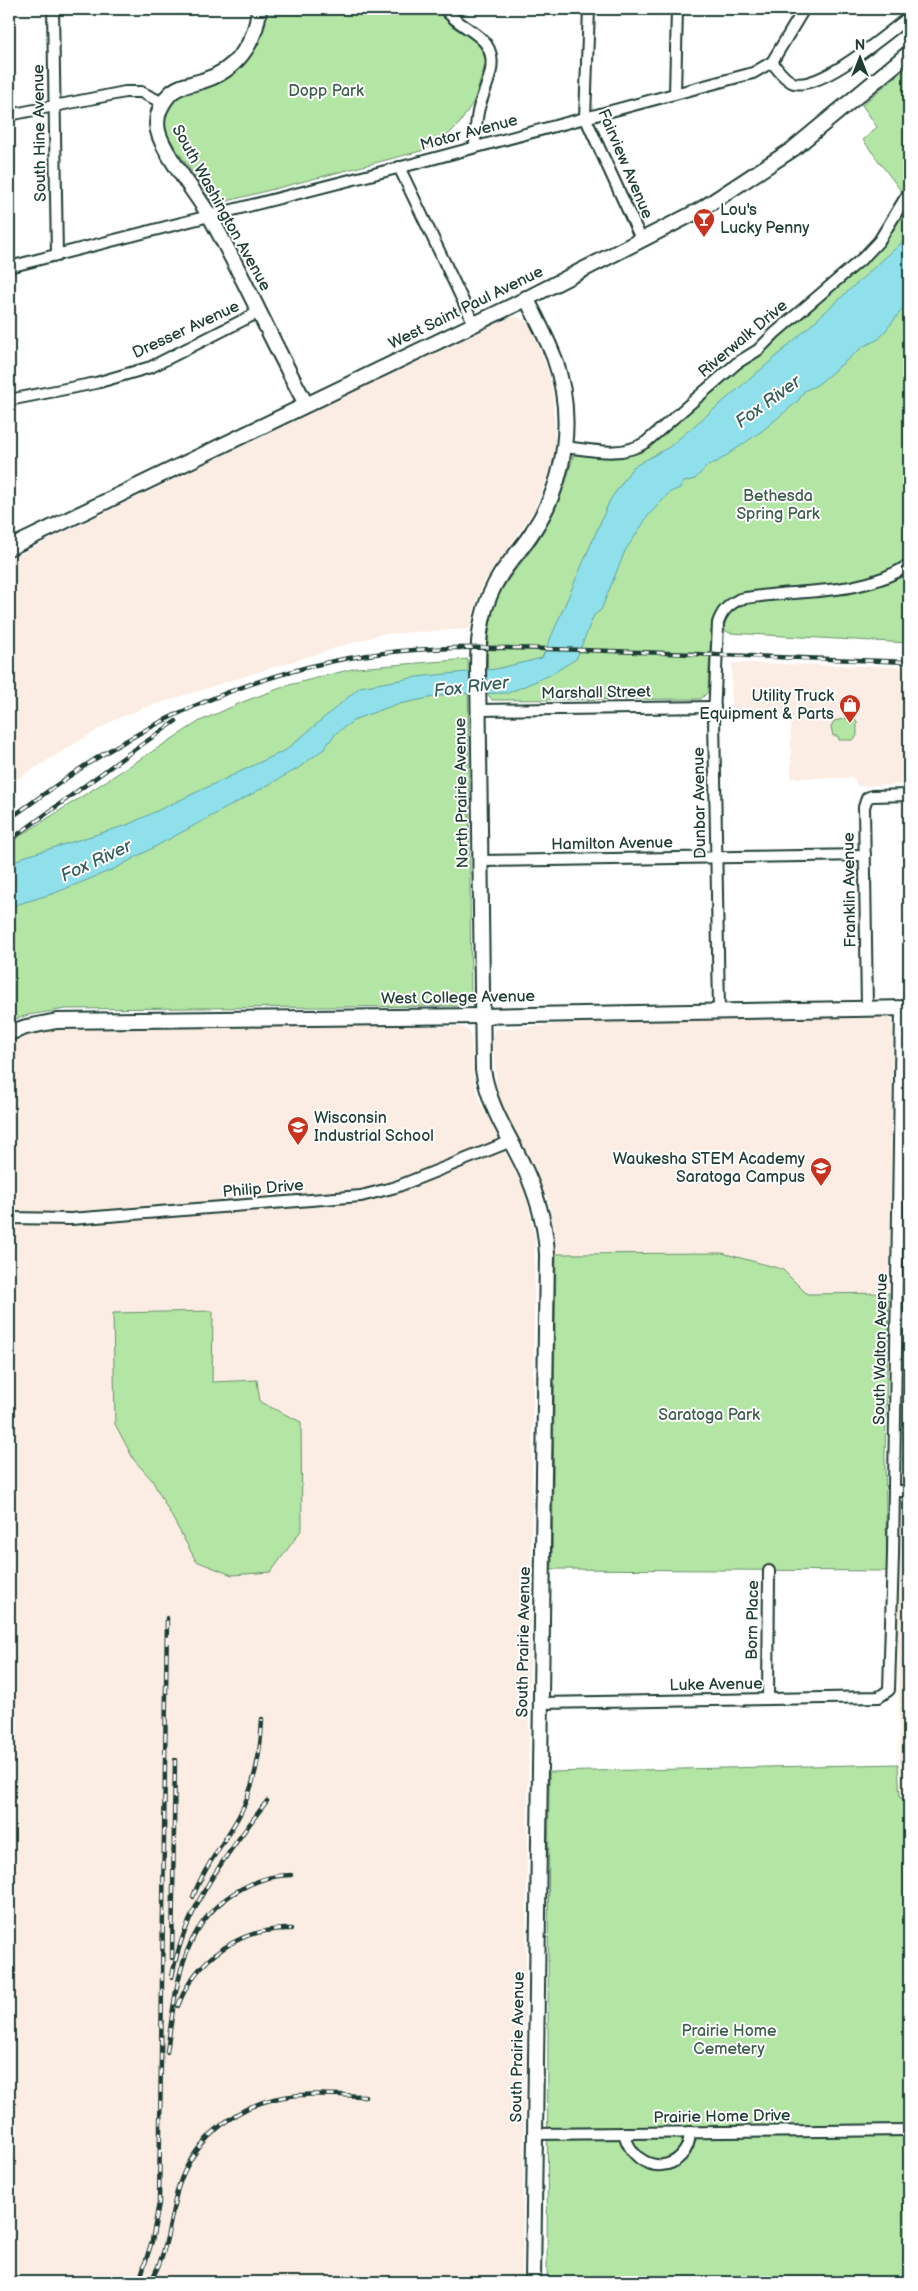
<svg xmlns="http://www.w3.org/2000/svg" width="918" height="2291" viewBox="0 0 918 2291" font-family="'Balsamiq Sans',sans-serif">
<rect width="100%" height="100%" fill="#fff"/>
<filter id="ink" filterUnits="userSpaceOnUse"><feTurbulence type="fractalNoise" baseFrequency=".02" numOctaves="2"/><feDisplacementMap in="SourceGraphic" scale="10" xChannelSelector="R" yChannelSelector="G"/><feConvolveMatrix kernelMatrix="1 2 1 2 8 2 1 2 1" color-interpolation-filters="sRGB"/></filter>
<g filter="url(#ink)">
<g fill="#fbede3">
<path d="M510,317H516L525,320L531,328L548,370L553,394L555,441L551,468L533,513L483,584L475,606L470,629L381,634L143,708L114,720L9,784V559Z"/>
<path d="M732,663L909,667V784L857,786L855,778H791V714L731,715Z"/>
<path d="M886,1015L893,1021L889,1293L806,1294L782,1269L722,1253L556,1254L554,1228L548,1200L502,1105L497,1089L492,1038L495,1029L591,1022Z"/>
<path d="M370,1025L461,1027L468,1030L471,1036L473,1078L480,1102L525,1191L535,1237L522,2282H9V1042L34,1033L60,1029Z"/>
<path d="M905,1497H909V1798H900L898,1601L900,1509L901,1499Z"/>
</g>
<g fill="#b3e5a5" stroke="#69916c">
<path d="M267,9H438L453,27L478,42L486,61L475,99L460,123L442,141L421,151L216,204L212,202L167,135C153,90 195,96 221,81C248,66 264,39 267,9Z"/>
<path d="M909,65V643L730,633L724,630H711L708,692L701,699L492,700L488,694C488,661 484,624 500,593C508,578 519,566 529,553C552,522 565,490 574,452L633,453L745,362L764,352L775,337L857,268L907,199L863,140L877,127L862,105Z"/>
<path d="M468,659L471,997L468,1003L460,1006L66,1009L28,1015L9,1021V843L200,721L245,701L289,685L356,668Z"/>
<path d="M853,717L857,721V736L853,740H839L838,736H833L831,727L834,721Z"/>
<path d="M722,1253L782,1269L807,1294L889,1293L885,1456L887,1571L552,1569L556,1254Z"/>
<path d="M213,1311L212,1382L257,1380L260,1402L301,1422L302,1529L271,1572L232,1575L196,1561L152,1480L134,1460L115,1424L113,1313Z"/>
<path d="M898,1764L900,1798H909V2282H547L549,1772Z"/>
</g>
<path fill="#8fe0ea" stroke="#629fa1" d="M909,236V301L879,339L864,346L817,385L804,391L798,401L762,431L717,462L708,465L695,479L684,482L680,488L670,492L648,516L625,551L601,610L594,615L576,659L550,675L508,693L449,694L394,705L356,719L336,733L324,749L297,769L243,799L114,869L55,893L9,907V865L23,857L127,825L286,750L360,687L417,677L496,669L542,658L610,500L633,467L669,447L771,361Z"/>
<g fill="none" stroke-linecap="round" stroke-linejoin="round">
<g stroke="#1f3d34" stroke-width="14">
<g id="street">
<path d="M53,9L57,256"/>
<path d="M445,9C456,25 475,29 486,44C501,65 482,91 478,112C476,123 475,135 475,147"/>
<path d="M589,9L585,117L642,241"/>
<path d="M772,62C777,69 785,80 794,83C822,90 886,34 909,17"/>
<path d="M675,94L677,9"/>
<path d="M9,115L125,92H141L163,103"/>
<path d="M399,167L474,324"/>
<path d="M9,267L413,164L753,73L772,62L804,9"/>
<path d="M9,400L96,383L151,367L259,312"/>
<path d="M565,447C592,450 622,458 646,442L737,363L758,350L775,333L864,257L879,241L909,192"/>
<path d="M479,710L715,707"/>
<path d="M480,861L865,855"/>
<path d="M867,1008L864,807L867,798L872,796L909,795"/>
<path d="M719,1010L714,718L718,623C722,611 728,605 740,599C797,588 858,598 909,565"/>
<path d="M9,1218L71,1219L361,1196L396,1187L509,1142"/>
<path d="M894,1491H909"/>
<path d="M768,1699L769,1571"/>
<path d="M541,1703L879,1697L889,1690L893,1555L901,1008"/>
<path d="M624,2133C636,2179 689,2173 690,2132"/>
<path d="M535,2134L909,2130"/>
</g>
</g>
<g stroke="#1f3d34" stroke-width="18">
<g id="secondary">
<path d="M259,9C256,43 236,71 202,81C190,85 177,85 168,96C160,106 155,118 158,131C163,153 196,193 209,215C244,277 272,342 306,404"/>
<path d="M526,298C536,317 546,337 554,357C575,415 567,480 533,531C524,546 511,559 501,574C482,603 478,634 478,668L483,1070C491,1114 511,1137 528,1176C539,1202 546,1227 547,1255L533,2282"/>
<path d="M9,548L514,305L700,210L793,149L909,53"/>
<path d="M9,1033L26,1027L57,1021L481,1016L909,1008"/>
</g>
</g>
<use href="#street" stroke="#fff" stroke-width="10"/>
<use href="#secondary" stroke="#fff" stroke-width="14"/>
<g stroke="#1f3d34" stroke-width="4.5">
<g id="rail">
<path d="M9,819C49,791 88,761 131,738C189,705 254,680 320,664C416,641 514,648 611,651C711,655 810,659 909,662"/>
<path d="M9,841L131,752L176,721"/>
<path d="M193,1897C204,1867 224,1843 239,1816C255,1785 261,1753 262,1719"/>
<path d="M172,1958L175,1760"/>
<path d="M172,1977C184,1908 226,1855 267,1801"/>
<path d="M178,2006C195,1959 241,1927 291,1929"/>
<path d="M167,2052C176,1990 179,1922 241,1889C257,1880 273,1875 291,1875"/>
<path d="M139,2282L152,2241L159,2203L167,1618"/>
<path d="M150,2282C168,2253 169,2221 178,2188C191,2145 230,2109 274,2099C303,2092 335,2095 365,2096"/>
</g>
</g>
<use href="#rail" stroke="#fff" stroke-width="2.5" stroke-dasharray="8" stroke-linecap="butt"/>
</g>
</g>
<defs>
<g id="bar-pin" transform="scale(1.125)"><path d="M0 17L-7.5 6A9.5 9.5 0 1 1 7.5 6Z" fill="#c8321e" stroke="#fff"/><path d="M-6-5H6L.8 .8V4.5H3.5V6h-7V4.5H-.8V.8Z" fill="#fff"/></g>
<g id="shop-pin" transform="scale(1.125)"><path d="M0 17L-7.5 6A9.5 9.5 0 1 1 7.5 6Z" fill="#c8321e" stroke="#fff"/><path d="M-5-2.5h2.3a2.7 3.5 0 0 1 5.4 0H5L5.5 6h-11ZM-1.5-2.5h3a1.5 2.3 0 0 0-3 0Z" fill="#fff"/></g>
<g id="school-pin" transform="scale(1.125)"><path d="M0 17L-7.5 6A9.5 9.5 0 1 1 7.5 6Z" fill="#c8321e" stroke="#fff"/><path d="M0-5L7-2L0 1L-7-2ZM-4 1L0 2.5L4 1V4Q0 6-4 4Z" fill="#fff"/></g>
</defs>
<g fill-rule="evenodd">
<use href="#bar-pin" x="704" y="219"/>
<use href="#shop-pin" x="850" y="705"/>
<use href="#school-pin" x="298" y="1127"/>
<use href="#school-pin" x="821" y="1168"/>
</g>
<g text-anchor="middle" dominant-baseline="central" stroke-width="4" stroke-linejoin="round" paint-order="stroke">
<g font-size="16" fill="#3d5f4b" stroke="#fff">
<text x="326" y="91">Dopp Park</text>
<text x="778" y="496">Bethesda<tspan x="778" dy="18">Spring Park</tspan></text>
<text x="709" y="1415">Saratoga Park</text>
<text x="729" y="2031">Prairie Home<tspan x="729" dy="18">Cemetery</tspan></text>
</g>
<g font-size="16" fill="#1f3d34" stroke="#fff">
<text transform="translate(40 133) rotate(-91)">South Hine Avenue</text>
<text transform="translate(469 133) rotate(-15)">Motor Avenue</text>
<text transform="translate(625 164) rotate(67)">Fairview Avenue</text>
<text transform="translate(221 208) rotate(61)">South Washington Avenue</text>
<text transform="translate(466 308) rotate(-26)">West Saint Paul Avenue</text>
<text transform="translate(186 330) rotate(-25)">Dresser Avenue</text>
<text transform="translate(743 339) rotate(-40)">Riverwalk Drive</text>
<text transform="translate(596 693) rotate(-1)">Marshall Street</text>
<text transform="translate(462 793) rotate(-91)">North Prairie Avenue</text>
<text transform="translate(700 803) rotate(-91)">Dunbar Avenue</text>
<text transform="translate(612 844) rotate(-1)">Hamilton Avenue</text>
<text transform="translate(850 890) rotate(-91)">Franklin Avenue</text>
<text transform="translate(458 998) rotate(-1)">West College Avenue</text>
<text transform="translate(263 1189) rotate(-5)">Philip Drive</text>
<text transform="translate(881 1349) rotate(-89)">South Walton Avenue</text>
<text transform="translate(753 1620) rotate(-89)">Born Place</text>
<text transform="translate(524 1642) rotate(-89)">South Prairie Avenue</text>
<text transform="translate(716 1685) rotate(-1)">Luke Avenue</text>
<text transform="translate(518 2047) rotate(-89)">South Prairie Avenue</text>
<text transform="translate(722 2117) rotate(-1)">Prairie Home Drive</text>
</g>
<g font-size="16" fill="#1f3d34" stroke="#fff" text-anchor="start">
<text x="720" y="210">Lou's<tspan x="720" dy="18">Lucky Penny</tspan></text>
<text x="834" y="696" text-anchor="end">Utility Truck<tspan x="834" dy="18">Equipment &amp; Parts</tspan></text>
<text x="314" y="1118">Wisconsin<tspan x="314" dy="18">Industrial School</tspan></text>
<text x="805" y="1159" text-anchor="end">Waukesha STEM Academy<tspan x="805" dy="18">Saratoga Campus</tspan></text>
</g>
<g font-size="18" font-style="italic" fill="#355e58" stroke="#fff">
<text transform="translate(768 402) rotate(-36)">Fox River</text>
<text transform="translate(471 687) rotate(-7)">Fox River</text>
<text transform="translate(96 861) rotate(-25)">Fox River</text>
</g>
</g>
<rect width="918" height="2291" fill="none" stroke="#fff" stroke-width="30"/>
<rect x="15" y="15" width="888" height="2261" fill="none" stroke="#1f3d34" stroke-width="2" filter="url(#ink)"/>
<g transform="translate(860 58)" stroke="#ffffff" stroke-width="4" paint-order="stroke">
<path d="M0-4L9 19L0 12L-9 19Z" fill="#1f3d34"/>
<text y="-8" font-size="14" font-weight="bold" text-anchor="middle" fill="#1f3d34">N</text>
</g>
</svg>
